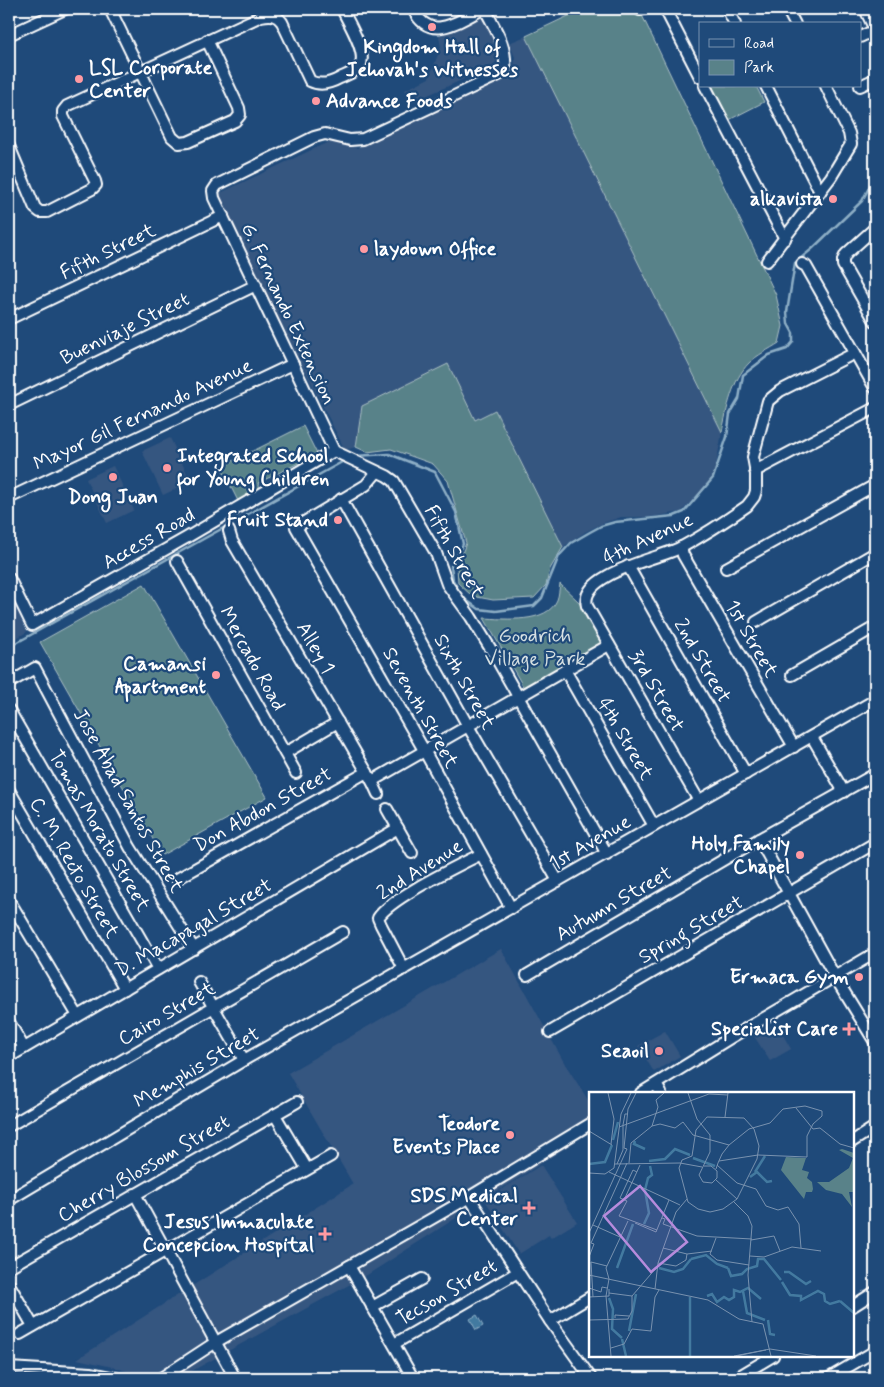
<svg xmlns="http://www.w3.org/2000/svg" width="884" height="1387" viewBox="0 0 884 1387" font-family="Mynerve,sans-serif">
<rect width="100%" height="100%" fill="#1f4a7a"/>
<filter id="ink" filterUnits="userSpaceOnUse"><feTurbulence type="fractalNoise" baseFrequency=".02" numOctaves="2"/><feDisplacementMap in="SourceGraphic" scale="10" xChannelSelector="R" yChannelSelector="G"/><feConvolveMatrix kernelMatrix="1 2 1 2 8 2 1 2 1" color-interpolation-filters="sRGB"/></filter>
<g filter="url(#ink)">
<g fill="#365680">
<path d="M484,16L499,47V57L493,66L410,103L405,90L429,78L441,47L439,36Z"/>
<path d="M526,36L722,432L715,471L712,480L681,512L650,517H621L603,523L585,532L563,547L495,410L475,420L362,406L356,447L345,450L216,195L320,146L330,142L357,148L502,79L514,70L515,57L509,43Z"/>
<path d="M170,438L191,482L163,495L142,451Z"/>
<path d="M113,466L134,510L107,523L86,479Z"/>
<path d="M9,594L27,632L9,642Z"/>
<path d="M501,949L565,1064L590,1103V1132L367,1275L179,1378H145L117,1368L77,1359L353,1184L288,1073Z"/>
<path d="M776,1023L791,1049L770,1061L754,1036Z"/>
<path d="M665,1031L680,1056L654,1072L638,1046Z"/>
<path d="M541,1165L577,1222L551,1238L549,1235L519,1254L485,1200Z"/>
</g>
<g fill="#598289" stroke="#acc0c4">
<path d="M583,9H639L776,295L783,326L779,343C770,349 757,355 749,363C732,380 727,409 722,432L526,36Z"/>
<path d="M707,86H756L764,102L725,122Z"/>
<path d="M448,364L475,420L495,410L563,547L550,569L546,585L534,598L493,600L472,596L458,583L457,567L466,543L448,481L433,464L391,449L367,452L356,447L362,406Z"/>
<path d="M303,426L317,454L258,483L262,492L239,503L221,467Z"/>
<path d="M144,584L267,797L162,855L40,642Z"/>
<path d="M560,584L578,601L601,637V643L524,688L484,618C505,619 547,624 557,600C559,595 559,589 560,584Z"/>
</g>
<path fill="#437aa0" stroke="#8eafc6" d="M477,1315L483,1326L476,1330L470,1319Z"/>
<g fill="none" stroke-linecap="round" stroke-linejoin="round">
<g stroke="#8eafc6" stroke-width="2.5">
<path d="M354,456L389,454L435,472L456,512L463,544L451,566L453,580L463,598L479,609L496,611L534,606L542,598L559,556L571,543L590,532L601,526L615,522L674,516L684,512L713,478L727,437L730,414L739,399L743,375L769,355L787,349L793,342V333L788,324L787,312L795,263L812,249L862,201L875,176"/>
<path d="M9,647L342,462"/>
</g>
<g stroke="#fff" stroke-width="14">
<g id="minor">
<path d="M110,9L172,137L179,143L188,142L235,121L240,115L239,108L207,40"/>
<path d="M413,9C430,44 458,21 483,9"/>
<path d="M665,9L700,77"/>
<path d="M727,9L735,24"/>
<path d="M787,9L795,24"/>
<path d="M865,9L875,30"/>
<path d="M640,10L644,9"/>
<path d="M9,35L65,9"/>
<path d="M860,37L875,30"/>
<path d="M705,86L785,239"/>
<path d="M766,86L820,192"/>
<path d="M860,86L875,79"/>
<path d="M9,146L35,208L40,212H47L92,189L96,185L95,181L63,116V111L67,106L261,16C270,14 276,14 282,22L310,81C320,86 331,83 340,78C346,75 356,72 360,66C368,53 348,22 342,9"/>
<path d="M875,228L846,254L843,260V265L875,321"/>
<path d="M767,261L831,177L851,144L849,133L826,86"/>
<path d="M802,264L806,266L875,388"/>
<path d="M9,319L223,216"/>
<path d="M9,405L256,285"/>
<path d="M334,451L214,198L213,191L217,185L314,137L325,134L350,140L363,139L499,75L505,69C507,45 495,29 485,9"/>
<path d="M334,451L387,476L394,481L436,553L447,584L471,617L495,656L607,854"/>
<path d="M755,471L875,408"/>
<path d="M377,472L366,485L296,527L425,752L511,908"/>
<path d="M9,498L293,364"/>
<path d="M341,499L468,726L558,881"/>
<path d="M229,531L232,541L372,781L378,794"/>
<path d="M681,547L683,555L794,747"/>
<path d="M177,561L296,773"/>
<path d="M628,566L746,774"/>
<path d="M726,568L875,485"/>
<path d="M9,578L32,625L186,538L334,451"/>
<path d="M756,622L875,553"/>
<path d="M565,670L654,826"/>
<path d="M792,675L875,627"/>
<path d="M9,683L35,668L130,847L194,949"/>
<path d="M9,710L158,969"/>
<path d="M812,737L844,792"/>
<path d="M285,753L338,722"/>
<path d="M372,781L609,645"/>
<path d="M9,790L125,989"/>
<path d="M699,801L587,606C578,573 662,558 682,547C704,535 727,520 747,506L754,497L756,491V473L753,457L768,401L780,391L855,353"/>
<path d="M387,809L412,853"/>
<path d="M759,839L835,977L875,1042"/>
<path d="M177,879L367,772"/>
<path d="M9,900L78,1016"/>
<path d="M404,969L381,925L378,918C390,898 458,866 481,854"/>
<path d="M527,975L759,839L875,774"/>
<path d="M199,982L244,1060"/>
<path d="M9,1022L24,1048"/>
<path d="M550,1032L875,843"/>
<path d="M9,1057L398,828"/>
<path d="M656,1084L661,1093"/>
<path d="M641,1093L730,1038L875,953"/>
<path d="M275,1115L307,1169"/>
<path d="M9,1126L343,932"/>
<path d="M853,1141L875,1127"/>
<path d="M135,1194L235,1378"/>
<path d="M469,1197L550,1321L591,1378"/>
<path d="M9,1200L244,1060L875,700"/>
<path d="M349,1266L413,1378"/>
<path d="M9,1267L297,1102"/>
<path d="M9,1284L33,1326"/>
<path d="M853,1306L875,1292"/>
<path d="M372,1307L422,1279"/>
<path d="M550,1321L590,1297"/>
<path d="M20,1334L331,1156"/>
<path d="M394,1344L518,1272"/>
<path d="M9,1368L91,1373L116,1378"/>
<path d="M161,1378L216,1342L461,1202L590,1124"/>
<path d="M736,1378L773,1356"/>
<path d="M829,1378L875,1351"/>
</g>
</g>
<use href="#minor" stroke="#1f4a7a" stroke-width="10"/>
</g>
</g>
<g fill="#ff9aa2" stroke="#1f4a7a" stroke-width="2">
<circle cx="432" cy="27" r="5"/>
<circle cx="79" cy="79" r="5"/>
<circle cx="316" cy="101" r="5"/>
<circle cx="833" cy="199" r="5"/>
<circle cx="364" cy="249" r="5"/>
<circle cx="167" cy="468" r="5"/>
<circle cx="113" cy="477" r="5"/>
<circle cx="338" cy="520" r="5"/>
<circle cx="216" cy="675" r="5"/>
<circle cx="800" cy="855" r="5"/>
<circle cx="859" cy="977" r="5"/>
<path d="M846.5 1021.5h5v5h5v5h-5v5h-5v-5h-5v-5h5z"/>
<circle cx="659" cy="1051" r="5"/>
<circle cx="510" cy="1135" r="5"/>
<path d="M526.5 1200.5h5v5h5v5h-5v5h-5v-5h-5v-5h5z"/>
<path d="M322.5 1226.5h5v5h5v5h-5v5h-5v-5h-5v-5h5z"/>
</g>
<g text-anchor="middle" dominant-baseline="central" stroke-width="4.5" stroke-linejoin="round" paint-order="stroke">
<g font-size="20" font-weight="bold" fill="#fff" stroke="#1f4a7a" text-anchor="end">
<text x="432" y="47" text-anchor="middle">Kingdom Hall of<tspan x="432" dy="23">Jehovah's Witnesses</tspan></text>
<text x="89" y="68" text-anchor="start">LSL Corporate<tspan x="89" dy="23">Center</tspan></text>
<text x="326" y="101" text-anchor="start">Advance Foods</text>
<text x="823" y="199">alkavista</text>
<text x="374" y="249" text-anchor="start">laydown Office</text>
<text x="177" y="456" text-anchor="start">Integrated School<tspan x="177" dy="23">for Young Children</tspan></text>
<text x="113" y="497" text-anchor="middle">Dong Juan</text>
<text x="328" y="520">Fruit Stand</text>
<text x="206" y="664">Camansi<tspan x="206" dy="23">Apartment</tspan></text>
<text x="790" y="844">Holy Family<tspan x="790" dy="23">Chapel</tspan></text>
<text x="849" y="977">Ermaca Gym</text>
<text x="838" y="1029">Specialist Care</text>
<text x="649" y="1051">Seaoil</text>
<text x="500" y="1124">Teodore<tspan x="500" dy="23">Events Place</tspan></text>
<text x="518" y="1196">SDS Medical<tspan x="518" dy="23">Center</tspan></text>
<text x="314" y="1222">Jesus Immaculate<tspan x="314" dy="23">Concepcion Hospital</tspan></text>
</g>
<g font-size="20" fill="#fff" stroke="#1f4a7a">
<text transform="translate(108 252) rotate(-26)">Fifth Street</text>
<text transform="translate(288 314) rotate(65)">G. Fernando Extension</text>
<text transform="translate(125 329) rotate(-26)">Buenviaje Street</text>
<text transform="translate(143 415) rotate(-25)">Mayor Gil Fernando Avenue</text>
<text transform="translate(149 539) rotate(-30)">Access Road</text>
<text transform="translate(648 539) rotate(-25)">4th Avenue</text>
<text transform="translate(454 552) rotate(61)">Fifth Street</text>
<text transform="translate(751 639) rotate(60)">1st Street</text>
<text transform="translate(315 648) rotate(60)">Alley 1</text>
<text transform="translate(252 659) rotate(61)">Mercado Road</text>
<text transform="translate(702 661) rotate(60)">2nd Street</text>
<text transform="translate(464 682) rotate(61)">Sixth Street</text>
<text transform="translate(656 691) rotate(60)">3rd Street</text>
<text transform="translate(420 708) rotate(61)">Seventh Street</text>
<text transform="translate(625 739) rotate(60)">4th Street</text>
<text transform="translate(128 801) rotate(61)">Jose Abad Santos Street</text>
<text transform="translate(263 810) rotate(-29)">Don Abdon Street</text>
<text transform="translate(99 831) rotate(60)">Tomas Morato Street</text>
<text transform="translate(590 843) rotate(-30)">1st Avenue</text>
<text transform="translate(74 868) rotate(60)">C. M. Recto Street</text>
<text transform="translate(420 870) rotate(-32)">2nd Avenue</text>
<text transform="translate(614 904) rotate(-30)">Autumn Street</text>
<text transform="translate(194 928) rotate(-30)">D. Macapagal Street</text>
<text transform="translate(691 930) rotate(-30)">Spring Street</text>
<text transform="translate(167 1014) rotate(-30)">Cairo Street</text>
<text transform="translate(197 1068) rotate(-30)">Memphis Street</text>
<text transform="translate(144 1169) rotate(-30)">Cherry Blossom Street</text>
<text transform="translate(447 1293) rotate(-30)">Tecson Street</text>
</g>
<g font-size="20" fill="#d6e0e2" stroke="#1f4a7a">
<text x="535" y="636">Goodrich<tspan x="535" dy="23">Village Park</tspan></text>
</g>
</g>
<g transform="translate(589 1092)">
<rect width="265" height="265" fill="#1f4a7a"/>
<path d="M253,57L265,61V100H260L263,115L253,102L237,98L228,90H240L260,76L264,66L250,58ZM197,65L217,66L213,78L220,80L218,86L223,90L224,97L223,100H217L215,107L192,78Z" fill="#598289"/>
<path fill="none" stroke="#437aa0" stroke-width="2.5" d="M24,48L29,30M46,49L45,52L56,57M104,66L126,74M60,69L76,67L86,57L101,63M0,72L16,70L23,53M166,80L176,64M161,85L168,80L178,90L183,89M55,132L60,121L56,98L59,86L63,83L61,74M102,167L117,163L128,172L139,176M28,176L44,132M70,176L85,180L94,177L102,167M139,176L142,184L153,182L158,177L168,174L169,167H175L192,188M195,180H200L217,192L222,189M193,190L201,203L212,204V208L229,199L235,202L236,209L241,212L251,209M154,199L158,221L176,228M118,204L123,202L128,210L135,205L140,208L145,205V198L151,200L159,196L172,207M20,206L24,217L23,237L33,246M251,209L265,221M179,228L181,242L186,243M40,239L47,202M33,247L37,264M101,264V205"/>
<path fill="none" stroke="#7992af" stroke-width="1" d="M19,1L25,27L22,52M99,1L108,27L121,43V60L110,83L114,90L123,91L128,86V79L122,74H115M207,16L224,37L231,36L251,52L265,56M118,25L155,26L165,37L170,54L168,67L148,107L134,117L121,120L109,117L99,110L90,76L93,68L103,64L107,38ZM136,25L139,1M63,34L71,32L86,36L94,30L104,43L140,53M30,35L120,2L139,3M0,39L23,53M40,71L42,51L63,34L69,15L67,8L75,1M91,71L113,75M26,72L91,71M28,72L34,58V33L36,22H39M128,73L148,91L167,97L177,114L189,118L199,115L210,132L212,156M127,77L129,71L133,62L140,53L160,37L181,31L194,17L216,14L233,19V24L224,32L218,44V65L169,63L130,69M20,80L91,113M48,80L44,78L31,106L38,109L30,124L68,138M0,81L16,82L25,76L32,22L42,1M127,88L148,107M35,108L51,73M145,110L159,124L163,134L159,183L163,230M73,126L76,127L74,132L108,144L163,147M46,131L67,140L80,108M4,133L31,145M0,141L38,57L35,56L39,17L47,1M127,146L121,162L128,168L160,173M162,148L185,144L191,159M74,156L98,162L123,159M161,164L175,165L203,155L232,159M0,165L5,152L2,151L38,71M2,170L4,205M2,170L18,174M69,171L87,174L97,168L98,162M0,183L119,208L150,227L174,232L182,264M20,187L17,176L39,129M20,187L17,204L22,264M0,196L12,200L13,195L18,196M66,197L69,171L87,120L98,107M20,201L43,204M43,204L68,175M0,205L20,204V197M26,226V223L40,224M0,228L39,227L43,219V204M22,256L35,252L43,237L62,239L66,205L70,198M145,264L181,257L227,264M147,264L177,258"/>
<path fill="#b68bdc" fill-opacity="0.15" stroke="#b68bdc" stroke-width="2.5" d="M51,94L98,150L62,180L15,124Z"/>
<rect width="265" height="265" fill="none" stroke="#fff" stroke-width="2.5"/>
</g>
<rect width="884" height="1387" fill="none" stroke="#1f4a7a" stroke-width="30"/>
<rect x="15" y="15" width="854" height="1357" fill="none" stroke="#fff" stroke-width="2" filter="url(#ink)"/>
<rect x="699" y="22" width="162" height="65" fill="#1f4a7a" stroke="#7992af"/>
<rect x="709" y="39" width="25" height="8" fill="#1f4a7a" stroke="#7992af"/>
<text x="744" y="48" font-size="15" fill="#ffffff">Road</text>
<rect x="709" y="60" width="25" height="15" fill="#598289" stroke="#7992af"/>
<text x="744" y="72" font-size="15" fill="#ffffff">Park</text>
</svg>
